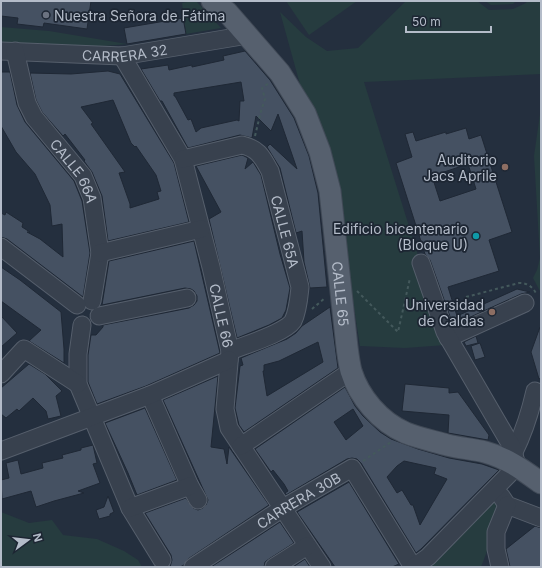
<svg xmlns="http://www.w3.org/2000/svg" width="542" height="568" viewBox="0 0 542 568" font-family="Inter,sans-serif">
<rect width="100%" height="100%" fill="#242f3e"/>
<g fill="#263c3f">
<path d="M192,1H196L221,28L186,34L182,3Z"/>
<path d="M286,1H357L309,35Z"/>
<path d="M406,1H477L489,10L513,9L526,3L527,1H541V74L364,82L446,345L405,348L360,346L335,186L301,88L280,12L306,37L327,51L358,48Z"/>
<path d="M485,1H516L513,4L491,5Z"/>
<path d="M1,27L49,31L127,44C85,49 43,45 1,42Z"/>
<path d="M541,107V293L533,278L537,270L540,258L534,156Z"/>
<path d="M494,497L499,503L494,533L481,567H427Z"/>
<path d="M1,512L29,523L52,520L63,535L97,539L124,551L138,560L142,567H1Z"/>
</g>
<g fill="#455162" stroke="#1f2835" fill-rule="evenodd">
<path d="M1,1H91L87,29L44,23L43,27L17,24L18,18L1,16Z"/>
<path d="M183,18L186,34L127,44L124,28Z"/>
<path d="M245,51L270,80L294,118L309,156L318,193L327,287L310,288L304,262L302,231L296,233L280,168L267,147L270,144L297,169L278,114L271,131L256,116L252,138L240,135L188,148L162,101H160L141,69L168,65L169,70L192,65V67L224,60L223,56ZM241,82L244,101H240L239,121L237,120L201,128L196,132L191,119L188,120L175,96H174V93Z"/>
<path d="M108,71L120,74L174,163L189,222L108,241L102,196L92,172L84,161L85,160L65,134L63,136L42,112L36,100L30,73L71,74ZM113,100L131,143L135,147L136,146L156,175L161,191L157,192L159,199L130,208V204L119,173L125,172L91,124L93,123L81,107Z"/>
<path d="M1,72H10L17,105L25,122L74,181L82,201L90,253L83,297L7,239L1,237V213L5,215L6,212L23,223L22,227L30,232H27L40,239L63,257L62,224L52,226L50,205L35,174L16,152L1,126Z"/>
<path d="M466,128L469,139L481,135L512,232L489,240L499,271L448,287L457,316L517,289L530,292L521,294L453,325L430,260L425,254L396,163L412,157L405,134L413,132L416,141L446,132V134ZM468,164L476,189L440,201L432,176Z"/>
<path d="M242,155L248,158L245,169L253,162L261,175L280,254L290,288L286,310L282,318L269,325L237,338L209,219L221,212L196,166Z"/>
<path d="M194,241L220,353L146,386L97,404L88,382V355L91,335H96L103,327V325L189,308L194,305L197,301V296L194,291L191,289L185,288L102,305L109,261Z"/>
<path d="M1,267L20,280L61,312L64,349V363L29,341L41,330L1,301Z"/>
<path d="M330,307L338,368L244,432L239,425L235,408L240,366L243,365L241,358L287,339L296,333L302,326ZM318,342L323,362L267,396L263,371H264V365L279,361Z"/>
<path d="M1,316L17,333L1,347Z"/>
<path d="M540,327L541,378L539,379L531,352Z"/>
<path d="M476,336L478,343L466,346L464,342Z"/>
<path d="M480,343L485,357L475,360L471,346Z"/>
<path d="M29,364L45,374L62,391L56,396L61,416L48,419L46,411L33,398L19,411L17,409L6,418L1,414V388Z"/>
<path d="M218,376L211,447L224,449L227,464L229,447L269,505L188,559L184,565L180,567H170L172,560L171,555L145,513L186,498L193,508L198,510L203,508L206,505L208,500L163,400Z"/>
<path d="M405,384L449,388V393L458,392L489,435L488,440L448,433L449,415L402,411Z"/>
<path d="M345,387L355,406L363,416L380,432L391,439L418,449L449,458L482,464L499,470L421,549L416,553L361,463L357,459L352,458L347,459L286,495L285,493L288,491L284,484L273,470L271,472L255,449ZM353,409L363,426L346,440L334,422ZM404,461L436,468L434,474L447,479L420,525L413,505H411L402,490L397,493L387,477L397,466Z"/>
<path d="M145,408L177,480L137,495L128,473L105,423Z"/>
<path d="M93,445L97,463L93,464L100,483L78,491L84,493L54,501L36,507L31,491L2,499L1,480L9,478L6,463L18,460L21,474L43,468L42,463L63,458L62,455L81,450V448Z"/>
<path d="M349,482L399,564L392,567H335L297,512Z"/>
<path d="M108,496L114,512L110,514V516L99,519L96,510L104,507Z"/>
<path d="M280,522L294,543L269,559L265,562L264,567H211Z"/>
<path d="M535,526L541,528V567H510L506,549Z"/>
<path d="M305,559L310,567H293Z"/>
</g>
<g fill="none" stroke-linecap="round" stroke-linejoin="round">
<g stroke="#565f6c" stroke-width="19">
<g id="minor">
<path id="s1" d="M1,51L122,56L248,35"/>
<path id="s2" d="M15,51L27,103L34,117L83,176L92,198L100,253L92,301"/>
<path id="s3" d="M122,56L183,159L211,267L230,351L225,409L229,428L322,567"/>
<path id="s4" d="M183,159L242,145C259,149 262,157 270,171L300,287C299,297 298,311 293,321C285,333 245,345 230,351"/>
<path d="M1,247L77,305"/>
<path d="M100,253L201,229"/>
<path d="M99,316L187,298"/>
<path d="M82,325L78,354V384L130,508L162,560"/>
<path d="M448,338L525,303"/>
<path d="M1,374L24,349L78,384"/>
<path d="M150,395L190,486L198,500"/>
<path d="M241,446L351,371"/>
<path d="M1,451L150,395L229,360"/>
<path d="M514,452C524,432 530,413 535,391"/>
<path d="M501,496L507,505L541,518"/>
<path d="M130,508L190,486"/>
<path id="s5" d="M193,567L283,508L352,468L413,567"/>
<path d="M274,567L307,546"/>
<path d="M414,567L428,557L517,466L512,447L445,332L421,263"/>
<path d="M500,567L496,549V532L507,505"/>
</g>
</g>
<g stroke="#414a57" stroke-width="23">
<g id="major">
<path id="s6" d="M212,1L227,12L280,73L305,113L320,152L330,191L347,347C348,355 349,363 351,371C359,397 380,422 406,433C419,438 433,441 447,445C459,448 473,449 485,452C507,458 523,470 541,483"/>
</g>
</g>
<g stroke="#44595c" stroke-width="2" stroke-dasharray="3 3" stroke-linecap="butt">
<path d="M255,136L261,111L265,99L262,88L269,83"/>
<path d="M357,291L398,332L410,278"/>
<path d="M466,297L519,283C528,283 533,287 537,295"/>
<path d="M312,309L325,298"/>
<path d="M363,461L391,442"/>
</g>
<use href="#minor" stroke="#38414e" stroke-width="17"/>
<use href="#major" stroke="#56606e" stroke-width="21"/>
</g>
<circle fill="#6b7280" stroke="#1d2633" stroke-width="1.5" cx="46" cy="15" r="4"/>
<g fill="#8d6e63" stroke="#1d2633" stroke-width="1.5">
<circle cx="505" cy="167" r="4"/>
<circle cx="492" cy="312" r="4"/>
</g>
<circle fill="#0f9aa8" stroke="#1d2633" stroke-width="1.5" cx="476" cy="236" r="4"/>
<g text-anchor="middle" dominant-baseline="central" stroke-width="3.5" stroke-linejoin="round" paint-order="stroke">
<g font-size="14" fill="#b4bcc9" stroke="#1d2633" text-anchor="end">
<text x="54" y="15" text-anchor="start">Nuestra Señora de Fátima</text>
<text x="497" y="159">Auditorio<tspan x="497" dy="16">Jacs Aprile</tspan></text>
<text x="468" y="228">Edificio bicentenario<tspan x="468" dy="16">(Bloque U)</tspan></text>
<text x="484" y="304">Universidad<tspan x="484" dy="16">de Caldas</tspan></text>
</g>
<g font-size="14" fill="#b4bcc9" stroke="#1d2633">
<text stroke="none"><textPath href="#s1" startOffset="124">CARRERA 32</textPath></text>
<text stroke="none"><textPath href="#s2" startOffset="137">CALLE 66A</textPath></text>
<text stroke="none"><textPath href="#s4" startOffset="163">CALLE 65A</textPath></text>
<text stroke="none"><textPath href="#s6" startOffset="332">CALLE 65</textPath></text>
<text stroke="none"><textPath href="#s3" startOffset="281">CALLE 66</textPath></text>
<text stroke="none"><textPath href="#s5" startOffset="125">CARRERA 30B</textPath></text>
</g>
</g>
<rect width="542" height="568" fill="none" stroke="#b4bcc9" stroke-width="4"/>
<g transform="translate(28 540) rotate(75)" stroke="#1d2633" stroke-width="3" paint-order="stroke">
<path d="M0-3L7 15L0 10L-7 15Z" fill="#b4bcc9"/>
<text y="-6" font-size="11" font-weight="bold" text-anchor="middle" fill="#b4bcc9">N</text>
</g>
<path d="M406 26v6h85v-6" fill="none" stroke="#b4bcc9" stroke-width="2"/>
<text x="412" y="26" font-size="12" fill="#b4bcc9" stroke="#1d2633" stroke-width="3" paint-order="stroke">50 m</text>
</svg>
